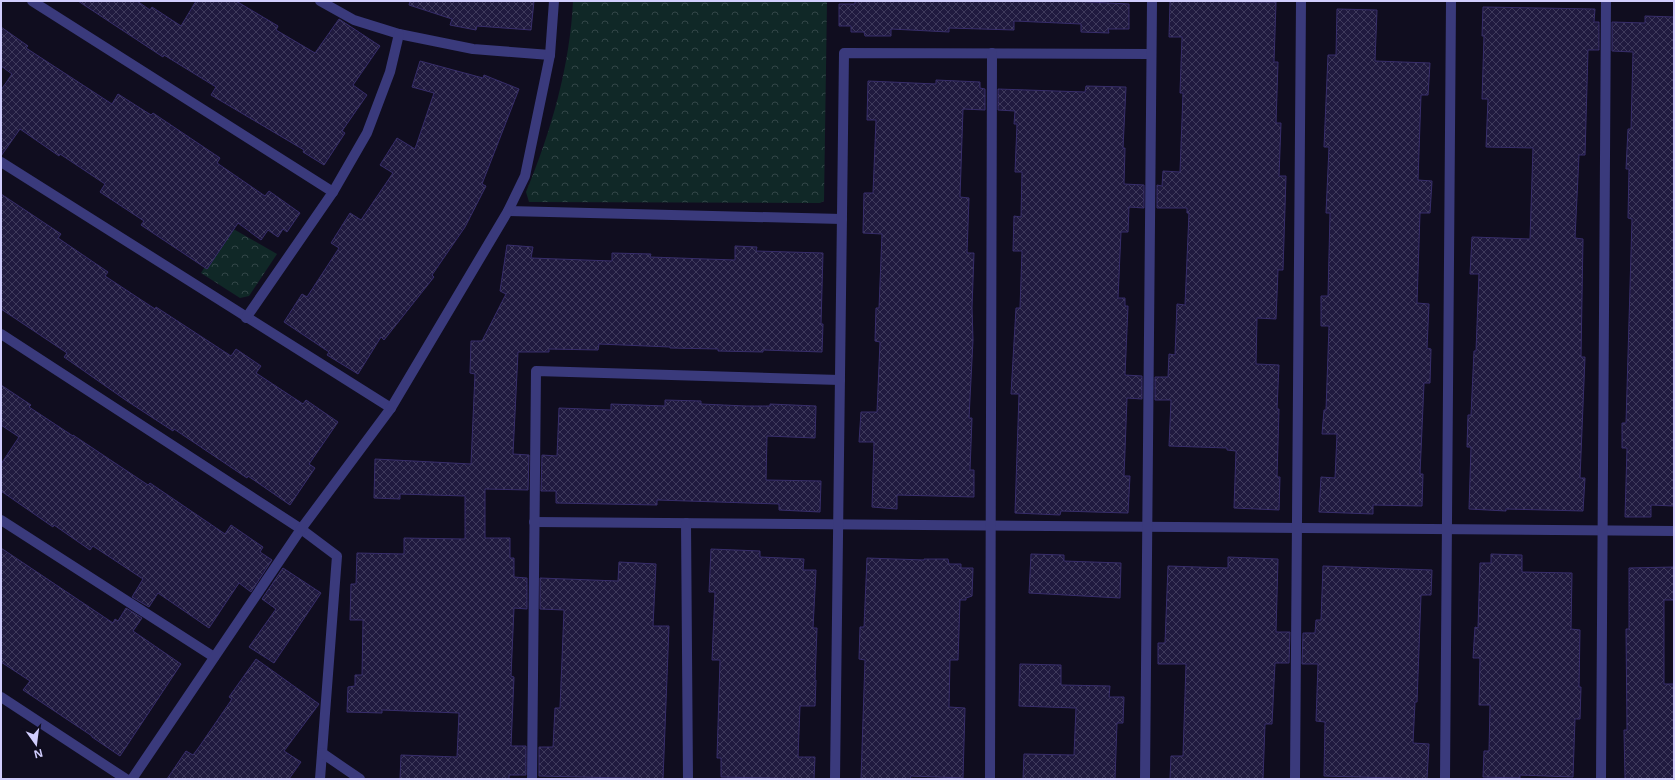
<svg xmlns="http://www.w3.org/2000/svg" width="1675" height="780" viewBox="0 0 1675 780" font-family="'Open Sans',sans-serif">
<defs>
<pattern id="park-crowns" width="20" height="18" patternUnits="userSpaceOnUse"><rect width="20" height="18" fill="#102827"/><path d="M2 6a3 3 0 1 1 6 0M12 15a3 3 0 1 1 6 0" fill="none" stroke="#324647"/></pattern>
<pattern id="building-cross-hatch" width="8" height="8" patternUnits="userSpaceOnUse"><rect width="8" height="8" fill="#201a3f"/><path d="M0 0l8 8M0 8l8-8" fill="none" stroke="#3f3a5c"/></pattern>
</defs>
<rect width="100%" height="100%" fill="#100d1f"/>
<g fill="url(#park-crowns)">
<path d="M573,1H827L824,201L820,203L529,202L526,192C551,132 570,66 573,1Z"/>
<path d="M230,227L277,254L249,296L240,298L201,273Z"/>
</g>
<g fill="url(#building-cross-hatch)" stroke="#372d6a">
<path d="M78,1H137L150,10L152,7L181,26L196,1H236L278,26L276,30L315,53L339,19L380,46L353,85L367,95L342,131L345,133L324,165L303,152L304,150L211,95L216,87L164,55L163,57Z"/>
<path d="M410,1H534L531,30L477,26L476,30L450,25L452,19L409,5Z"/>
<path d="M855,1H1070L1129,4V29H1108L1109,33L1081,32V24L1014,21V30L949,28V32L891,29V36H865L864,32H851V26H839V4H855Z"/>
<path d="M1170,1L1276,2L1274,62H1278L1276,123H1281L1279,176H1286L1283,270H1278L1276,319L1257,318L1256,364L1279,365L1277,409H1279L1277,477H1280L1279,510L1234,508L1236,451L1227,450V448L1169,446L1171,400H1155V377H1168L1169,354L1175,355L1177,304L1185,305L1189,213H1187V208H1157V185L1162,186L1163,171L1180,172L1183,93H1180L1182,37H1169Z"/>
<path d="M1483,7L1595,9L1594,22H1599V50H1588L1585,155H1579L1575,238L1583,239L1581,357H1585L1580,478H1585L1583,511L1506,509V511L1469,509L1471,447H1467L1468,415H1471L1474,351H1476L1479,274H1470L1472,237L1530,239L1533,148L1486,147L1488,99H1482L1484,36H1482Z"/>
<path d="M1337,9L1377,10L1375,61L1430,63L1428,95H1421L1418,180L1432,181L1430,213H1420L1417,303L1429,304L1427,348L1431,349L1430,383H1424L1420,474H1423L1422,506L1373,505V514L1319,512L1321,477L1335,478L1337,434H1322L1324,410H1326L1329,326H1321V296H1328L1330,213H1326L1329,147H1324L1328,55H1336Z"/>
<path d="M1645,16L1674,17V506L1651,505V517H1625L1627,448H1622V423H1626L1632,219L1628,218L1629,169H1626L1628,129H1631L1633,52L1612,51V22L1645,23Z"/>
<path d="M1,27L28,46L26,48L112,104L118,94L151,115L153,113L220,158L217,163L265,196L269,191L300,213L287,232L283,229L278,237L268,230L261,240L238,223L207,269L141,225L144,221L100,192L105,184L60,154L59,156L20,129L1,156V90L12,74L1,66Z"/>
<path d="M420,61L483,78L484,75L519,89L482,184L486,186L465,227L432,275L434,277L384,340L381,337L358,374L327,355L329,352L284,322L302,294L307,297L339,248L331,243L350,213L361,220L393,173L380,165L397,138L415,149L434,93L412,87Z"/>
<path d="M936,80L980,82V88L985,89V110L963,109L960,197L969,198L967,253H974L972,308L973,340L969,418H972L970,470H974V497L897,495V509L872,507L874,442H859L861,412H877L880,342L875,341L876,308H879L882,234L863,233L864,193H873L876,120H867L868,81L936,84Z"/>
<path d="M1086,86L1126,87L1123,148H1125L1124,184L1144,185V208L1129,207L1128,232H1121L1118,298H1125V306H1128L1125,375L1142,376V399L1127,398L1124,476H1130L1128,513L1061,511L1060,515L1015,513L1019,394H1011L1016,308H1020L1022,251H1013L1014,216L1021,217L1022,172H1015L1017,124H1014L1015,111L998,110V89L1085,92Z"/>
<path d="M1,194L61,234L58,238L108,272L105,276L155,309L156,307L231,356L236,349L261,366L256,373L303,404L306,400L338,422L309,464L315,468L290,505L248,476L247,478L174,429L173,431L127,401L64,357L67,353L1,309Z"/>
<path d="M507,245L533,247L531,258L612,261V253L651,254L650,257L735,260V246L757,247L756,251L823,253L821,324H823L822,352L763,350V352L718,351V349L670,348V347L599,344L598,350L549,349V352H518L513,454L529,455L528,490L485,489V538H510V558H514V577L527,578V609L514,608L511,676L514,677L511,746H526V775H509V779H400L401,755L457,757L459,713L382,710V713L347,712L348,687L355,686V675H362L363,620H350L351,584H356L357,553L404,554V538L465,539V496L400,494V499L374,498L375,459L471,464L475,374L470,373L471,341H482L506,294L500,291Z"/>
<path d="M1,385L31,405L29,407L73,436V435L148,485L150,483L225,534L231,525L263,547L260,552L272,560L251,592L239,583L209,628L158,593L149,607L132,597L143,579L93,546L90,550L54,525L53,527L1,491V464L19,437L1,425Z"/>
<path d="M665,400L701,401V404L746,406H770V404L816,406L815,438L767,436L766,480L821,481L820,512L779,510V504L657,500V505L556,503V491H541L542,455L557,456L559,408L611,410V404L665,406Z"/>
<path d="M1,548L113,623L115,619L118,621L126,608L142,618L133,631L181,664L120,756L92,737V736L23,690L30,681L1,662Z"/>
<path d="M711,549L760,551V557L804,559L803,570H816L813,628H817L815,680H816L815,706H800L798,757H815L814,779L721,777V758H717L720,660H712L715,592H709Z"/>
<path d="M1031,554L1064,555V561L1121,563L1120,598L1029,593Z"/>
<path d="M1491,554L1522,555V572L1572,573L1571,629L1580,630L1579,687H1581L1580,719H1575L1573,777L1520,775V778L1483,777L1484,751H1489L1490,705H1479L1480,658H1473L1475,627L1478,628L1480,563H1491Z"/>
<path d="M1228,557L1278,559L1276,632H1290L1289,663H1275L1272,724H1265L1263,779H1170L1171,756H1183L1186,664H1158V643H1165L1168,566L1228,568Z"/>
<path d="M867,558L924,560V559H948L949,564H961V568H973L972,596L966,598V600H960L958,660H950L949,707L965,708L963,778L911,776L910,779H861L865,660L859,659L860,627H864Z"/>
<path d="M619,562L656,564L653,626H669L663,779L539,776V747H553L555,708H560L564,610L540,609V578L618,581Z"/>
<path d="M1323,566L1432,570L1431,595H1421L1417,702H1415L1413,743L1429,744L1427,779L1324,776L1325,722L1316,721L1318,664H1302L1303,633H1315L1316,620H1321Z"/>
<path d="M1674,567V600H1664V684H1674V779H1625L1624,730H1627L1626,629H1629V568Z"/>
<path d="M283,568L321,593L274,663L249,647L276,609L262,599Z"/>
<path d="M256,659L319,704L284,751L301,762L289,779H167L186,751L193,755L199,747L232,699L229,697Z"/>
<path d="M1020,664L1061,665V685L1110,686L1109,697H1124L1123,723H1117L1115,779H1023L1024,754L1074,755L1076,708L1019,706Z"/>
</g>
<g fill="none" stroke-linecap="round" stroke-linejoin="round">
<g stroke="#3a3a7c" stroke-width="10">
<path d="M32,1L333,192"/>
<path d="M320,1L354,20L399,34L473,49L550,55"/>
<path d="M1,162L391,408"/>
<path d="M508,211L842,219"/>
<path d="M246,318L333,192L367,133L390,72L399,34"/>
<path d="M1,334L301,529L337,556L320,779"/>
<path d="M1,520L214,657"/>
<path d="M534,522L1674,531"/>
<path d="M686,523L688,779"/>
<path d="M1,697L126,779"/>
<path d="M322,753L360,779"/>
<path d="M132,779L301,529L391,408L508,211L525,176L550,55L554,1"/>
<path d="M532,779L536,371L840,380"/>
<path d="M835,779L844,53L1151,54"/>
<path d="M990,779L992,53"/>
<path d="M1145,779L1152,1"/>
<path d="M1295,779L1301,1"/>
<path d="M1445,779L1451,1"/>
<path d="M1601,779L1606,1"/>
</g>
</g>
<rect width="1675" height="780" fill="none" stroke="#d1cdfd" stroke-width="4"/>
<g transform="translate(36 744) rotate(166)" stroke="#100d1f" stroke-width="3" paint-order="stroke">
<path d="M0-3L7 15L0 10L-7 15Z" fill="#d1cdfd"/>
<text y="-6" font-size="11" font-weight="bold" text-anchor="middle" fill="#d1cdfd">N</text>
</g>
</svg>
